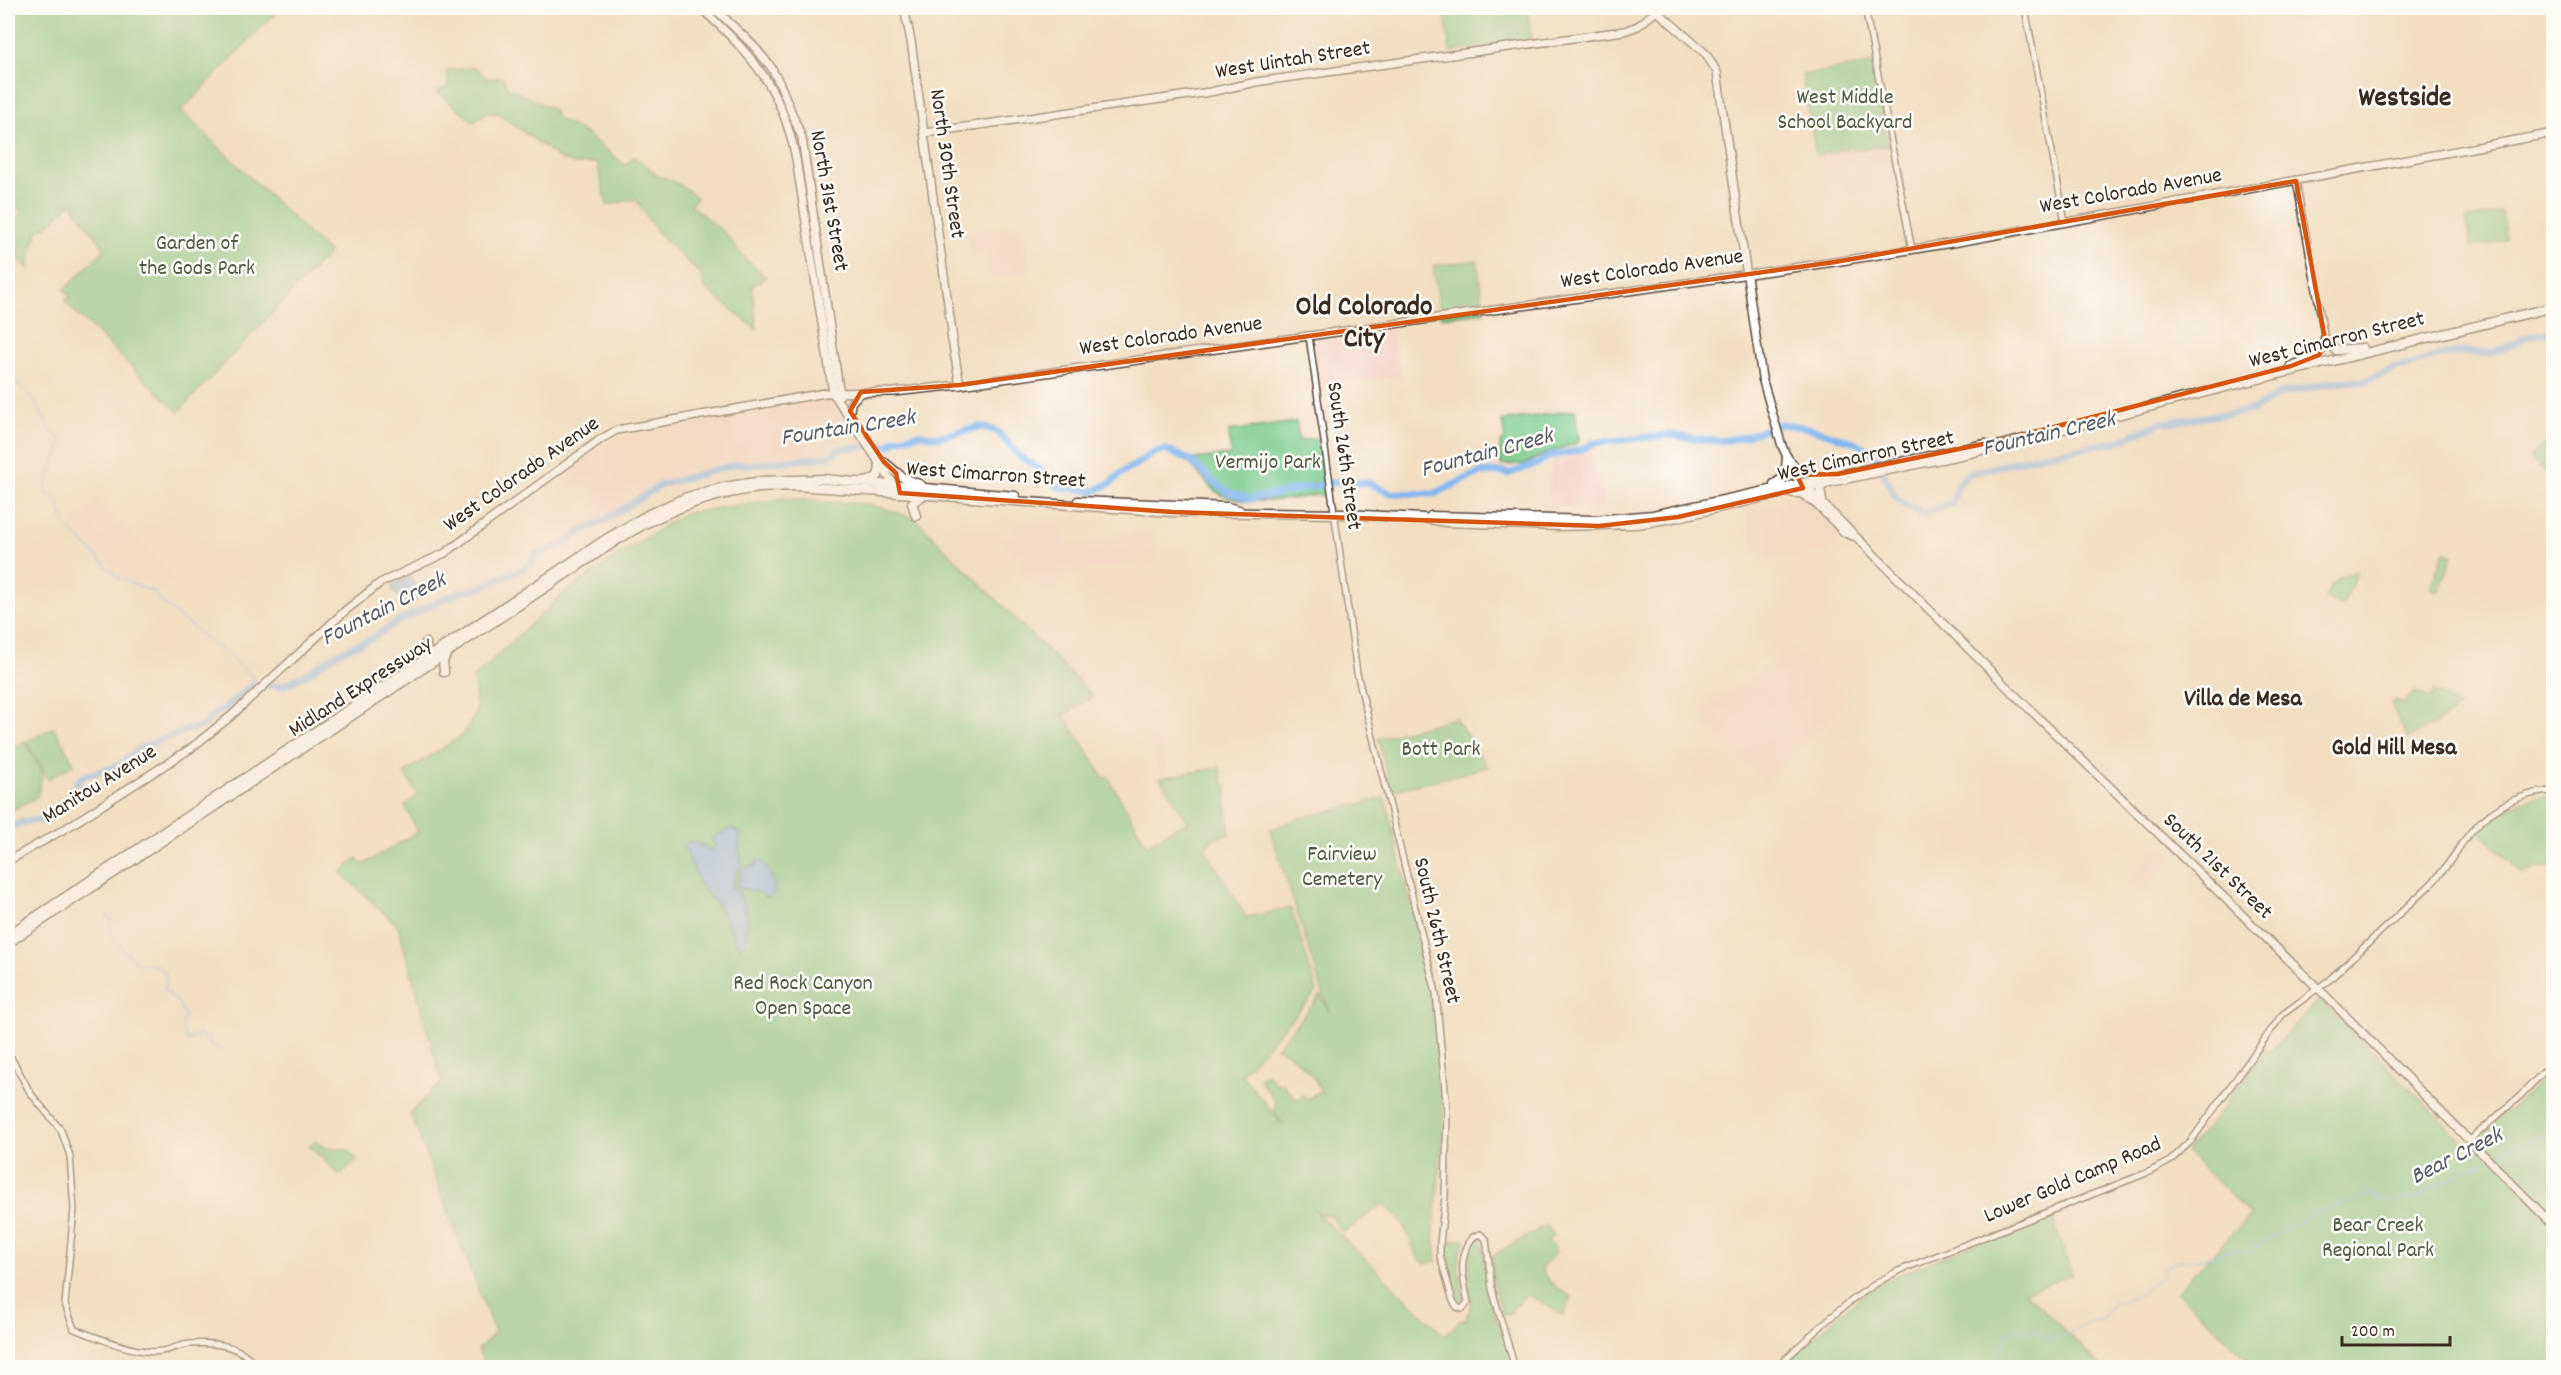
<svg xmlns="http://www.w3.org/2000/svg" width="2561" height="1375" viewBox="0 0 2561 1375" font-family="Dekko,sans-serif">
<rect width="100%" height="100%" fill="#fdfcf7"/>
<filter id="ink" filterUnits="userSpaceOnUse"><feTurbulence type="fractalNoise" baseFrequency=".0167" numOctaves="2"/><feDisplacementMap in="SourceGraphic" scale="12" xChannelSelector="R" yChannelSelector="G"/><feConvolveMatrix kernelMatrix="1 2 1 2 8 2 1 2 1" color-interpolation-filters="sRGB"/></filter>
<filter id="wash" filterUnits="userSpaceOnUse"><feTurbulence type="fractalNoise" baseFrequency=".008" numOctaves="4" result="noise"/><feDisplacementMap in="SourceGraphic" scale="24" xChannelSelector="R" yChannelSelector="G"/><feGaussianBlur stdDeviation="1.35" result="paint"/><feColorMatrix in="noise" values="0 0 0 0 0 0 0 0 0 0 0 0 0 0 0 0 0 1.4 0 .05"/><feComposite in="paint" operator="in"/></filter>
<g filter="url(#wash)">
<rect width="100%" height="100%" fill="#f3dec2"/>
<g fill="#f6d2c4">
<path d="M1888,146L1895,185L1830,205L1816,155L1852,148V150Z"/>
<path d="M1022,225L1030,271L989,277L985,253L970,255L967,232Z"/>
<path d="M1393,329L1401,376L1319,387L1314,341Z"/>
<path d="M827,400L840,406L853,426L835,445L830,446L832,450L753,462H726L705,467L704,470L692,468L651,486L606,516L584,484L571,490L559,474L614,439L634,435L636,433Z"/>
<path d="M1591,452L1602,493L1604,507L1548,506L1551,464Z"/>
<path d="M1801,497L1840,534V541L1831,550L1775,560L1755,552L1745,508Z"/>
<path d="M98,503L176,579L175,583L158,591L149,583L124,578L71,526L93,504Z"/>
<path d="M1031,519L1060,520L1064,541L1074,544L1152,530L1158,560L1072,573L1071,571L1046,597L1019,571L1025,564L1002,542L1019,524Z"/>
<path d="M1793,646L1848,698L1767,781H1763L1706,726L1707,718L1701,708L1760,672Z"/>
<path d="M1158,706L1168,775L1162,777L1155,757L1134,718L1141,717Z"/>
<path d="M2163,844L2175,857L2139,896L2126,882Z"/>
</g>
<g fill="#79cb8c" stroke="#5a7a55" stroke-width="1.5">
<path d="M8,8H280L181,111L329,253L178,412L65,302L70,296L64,290L105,249L71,203L52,222L38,231L32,248L29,269L8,248V229L22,213L8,199Z"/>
<path d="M1444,8H1528L1532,40L1450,52Z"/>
<path d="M1873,63L1888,146L1852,150L1851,148L1816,155L1802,75Z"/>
<path d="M475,67L487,79L503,77L508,88L552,109L558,119L585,133L625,165L634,157L647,166L657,176C673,179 685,187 697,198L690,205L726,234L741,255L766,277L752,286L757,330L704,287L702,276L657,232L636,199L607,205L597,163L574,164L560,159L498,113H487L474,122L438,92L448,86L447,71Z"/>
<path d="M2502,212L2507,240L2471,247L2466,219Z"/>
<path d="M1477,260L1484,312L1441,317L1433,266Z"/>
<path d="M1575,410L1579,442L1545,454L1525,464L1501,465L1500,443L1505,438L1502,421Z"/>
<path d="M1296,422L1299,441L1319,438L1328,494C1296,497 1246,509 1218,493C1205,485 1198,469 1185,460L1231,455L1229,431Z"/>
<path d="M2553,437V479L2529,458Z"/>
<path d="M783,498L873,505L914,518L1093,696L1064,715L1104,778L1108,777L1147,845L1178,826L1189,823L1160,778L1220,767L1223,784L1227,785L1226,802L1230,834L1210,839L1211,842L1204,847L1246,917L1291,908L1317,991L1241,1074L1282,1124L1283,1123C1277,1116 1271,1111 1276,1102L1259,1079L1267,1073L1278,1085L1283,1083L1296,1100L1303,1095L1306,1099L1320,1091C1317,1077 1290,1051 1276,1048L1321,995L1330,1014L1270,830L1300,818L1385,798L1429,979L1423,983L1429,982L1435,1010L1444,1123L1434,1229L1437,1261L1425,1264C1414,1256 1413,1246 1408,1234C1403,1222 1394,1212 1383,1204L1344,1232L1337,1226L1332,1215L1321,1214L1312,1208L1445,1336L1460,1321L1467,1319C1468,1313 1471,1306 1471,1300C1467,1274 1458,1266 1473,1241L1481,1239L1493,1312L1509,1344L1515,1367H486L478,1349L495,1333L410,1113L442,1082L398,926L341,873L357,858L363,865L418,832L405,806L418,795L404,773L463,735L477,711L473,678L560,597L608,562L683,514Z"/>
<path d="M2444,552L2453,555L2439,591L2430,588Z"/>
<path d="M2357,572L2343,605L2325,598C2331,583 2340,574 2357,572Z"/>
<path d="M2434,691L2458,706L2457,708L2439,722L2407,738L2391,703L2395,699L2403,704L2415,692L2431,698Z"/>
<path d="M1455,718L1488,767L1391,791L1378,738Z"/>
<path d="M54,727L74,764L48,779L27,742Z"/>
<path d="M25,741L43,773L37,797L8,812V751Z"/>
<path d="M2553,796V867L2536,868L2523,874L2478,830C2498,809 2525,797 2553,796Z"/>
<path d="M2320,999L2467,1146L2522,1099L2553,1066V1367H2255L2177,1291L2251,1215L2186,1151L2219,1114L2265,1048L2270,1052Z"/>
<path d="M316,1141L325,1147L347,1150L357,1159L342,1174H339L309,1146Z"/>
<path d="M2051,1213L2072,1275L2025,1292L2102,1367L1780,1368L1848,1307L1886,1280Z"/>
<path d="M1547,1225L1554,1236L1548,1240L1556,1253L1541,1268C1544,1279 1562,1293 1572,1297L1563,1315L1529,1295L1521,1299L1518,1305L1514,1306L1510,1314L1502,1315L1492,1277V1256Z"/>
<path d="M1454,1240H1466L1460,1252L1459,1268L1464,1302L1459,1307L1446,1272C1451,1264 1449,1256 1445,1247Z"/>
</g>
<g fill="#81b5ef" stroke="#5e7086" stroke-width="1.5">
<path d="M411,577L421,598L408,605L392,590L394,584Z"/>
<path d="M732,828L740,833L739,851L742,862L731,887L738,891L748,915L745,943L741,947L734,939L730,927L716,903L700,884L684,847L686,843L692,841L713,851L715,846L712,838Z"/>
<path d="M759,860C768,867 776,882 774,893L767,898L758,892L739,888L737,885L744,866L753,867Z"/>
</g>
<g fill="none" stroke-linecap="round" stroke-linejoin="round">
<g stroke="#81b5ef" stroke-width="1.5">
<path d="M707,8C725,24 744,40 759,59C798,108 803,173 811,233"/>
<path d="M8,375L31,396L49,428L61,440C62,456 46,473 45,492L57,501L65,523"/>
<path d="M69,529L120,579L154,592L161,602L223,652"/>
<path d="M228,656L254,678L255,685"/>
<path d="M107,915L111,921C107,938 128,956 142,965C153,960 160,967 167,976L164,990L178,1002L185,1016L182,1026L186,1040L191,1039L198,1034L207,1037L210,1045L223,1050"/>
<path d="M2490,1158L2534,1138L2554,1135"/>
<path d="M1985,1368C2004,1363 2001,1345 2007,1332L2022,1328L2024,1331L2039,1332L2045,1338C2070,1341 2079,1321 2102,1319L2115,1301L2120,1303L2129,1297L2138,1296L2162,1277L2161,1271C2177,1256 2183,1263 2201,1259C2218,1255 2229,1246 2247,1252L2295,1224L2305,1221L2312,1212L2327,1211L2334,1206L2356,1201L2369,1194L2387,1202L2419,1198L2432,1187L2455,1177L2460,1171L2475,1167L2486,1161"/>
</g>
<path stroke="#81b5ef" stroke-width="7" d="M8,828L23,822L43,820L66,801L78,781L84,776L118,766L139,749L184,731L203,726L215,713L225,708L253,685L282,686L304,676L336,654L373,638L400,620L460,592L481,588L503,577L520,571L532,563L535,555L563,545L583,530L600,523L661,485L737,464L748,465L831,456L839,449L892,445L894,440L919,434L939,437L980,427L988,428L998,432L1019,456L1037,467L1058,487L1094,491L1111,483L1121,473L1142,461L1150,454L1163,450L1169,451L1193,462L1211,480L1228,492L1250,499L1335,482L1369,483L1390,493L1434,494L1479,473L1503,472L1508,474L1539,463L1549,456L1581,450L1594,443L1669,435L1713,441L1727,440L1744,437L1780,424L1809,428L1854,442L1870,451L1878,460L1894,495L1907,507L1914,508L1922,514L1953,503L1957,486L1968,474L2042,455L2116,442L2161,423L2243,412L2255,409L2279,394L2336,382L2366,381L2395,368L2404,367L2437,356L2469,351L2480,354L2491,353L2515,344L2523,338L2554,331"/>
</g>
</g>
<g filter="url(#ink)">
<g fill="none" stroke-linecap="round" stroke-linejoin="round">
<g stroke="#574537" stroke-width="8">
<g id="minor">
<path d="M1865,8L1912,250"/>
<path d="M2025,8L2065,222"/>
<path d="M2296,181L2325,339"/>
<path d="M1309,336L1357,673L1436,993L1447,1111L1445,1197L1440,1243V1256L1453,1301L1457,1307L1462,1309L1468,1302C1463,1278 1457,1258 1473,1237L1480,1234L1486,1239L1492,1289L1515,1368"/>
<path d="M8,1052L31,1094L61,1130L70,1156L74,1209L65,1304L74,1329C97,1337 121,1348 145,1351C167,1354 172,1346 190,1344C214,1342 244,1345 257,1368"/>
<path d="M2469,1141L2520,1096L2554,1061"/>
<path d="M1776,1368C1814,1332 1851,1295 1898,1271L2149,1172L2170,1161L2191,1141L2282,1015L2329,980L2429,886C2444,872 2452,858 2463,842C2484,812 2517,792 2554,791"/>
</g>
</g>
<g stroke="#574537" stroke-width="10">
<g id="major">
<path d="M701,8C752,55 782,87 796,159L833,393L896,488"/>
<path d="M714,8L753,45L771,67L780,84L802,138L840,395"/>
<path d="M904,8L911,41L953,339"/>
<path d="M1657,11L1706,54L1717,72L1762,378L1782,446L1802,488"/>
<path d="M924,133L1210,92L1256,82L1624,31L1638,26L1660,8"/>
<path d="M951,335L960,385"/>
<path d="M850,411L851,403L861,392"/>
<path d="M1805,486L2015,695L2326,996L2554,1226"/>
<path d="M1813,501L1845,533L1853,536"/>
<path d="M8,861L68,827L190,749L231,716L345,611L380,583L445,553L601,439L617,430L825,393L894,392L960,385L1835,262L1958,242L2554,133"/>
</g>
</g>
<g stroke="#574537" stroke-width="11">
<g id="highway">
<path d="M2325,339L2336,350L2363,348"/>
<path d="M2291,366C2308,360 2322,359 2325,339"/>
<path d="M1787,458L1799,471L1816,475"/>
<path d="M884,462L902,477L921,485"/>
<path d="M864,482L870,481L878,476L880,467L878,460"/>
<path d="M1774,484L1785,477L1787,458"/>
<path d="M1794,493H1801L1817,504"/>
<path d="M1078,501L1227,507L1239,510"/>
<path d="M1822,501L1820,488L1825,484"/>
<path d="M916,516L912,503L922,496"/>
<path d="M1431,516L1594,520L1653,515L1986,444"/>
<path d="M423,659L427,652L426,643"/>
<path d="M444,672L443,661L447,653"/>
<path d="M8,935L606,539L649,514L687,497L724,487L762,481L823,479L1015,496"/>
<path d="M8,943L619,539C673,505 732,486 796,486L1173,512L1343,514L1423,518L1446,522L1559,526L1637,524L1678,517L1830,482L1970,453L2230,386L2554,307"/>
</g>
</g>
<use href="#minor" stroke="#fff" stroke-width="5"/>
<use href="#major" stroke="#fff" stroke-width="7"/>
<use href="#highway" stroke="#fff" stroke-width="8"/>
</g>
</g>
<path d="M0 0H2561V1375H0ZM2296,181L2325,339L2319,355L2291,366L2007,439L1838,474L1797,475L1803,488L1678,517L1599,526L1173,512L900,493L896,473L884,462L850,411L861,392L960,385L1835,262Z" fill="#f3dec2" fill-opacity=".55" fill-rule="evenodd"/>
<path fill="none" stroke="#d7540e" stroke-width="4.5" stroke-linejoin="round" d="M2296,181L2325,339L2319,355L2291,366L2007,439L1838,474L1797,475L1803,488L1678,517L1599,526L1173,512L900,493L896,473L884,462L850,411L861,392L960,385L1835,262Z"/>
<g text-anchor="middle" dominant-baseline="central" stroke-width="5" stroke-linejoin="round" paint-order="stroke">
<g font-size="22" fill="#3b2a1e" stroke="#fdfcf7">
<text transform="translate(1293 61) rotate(-9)">West Uintah Street</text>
<text transform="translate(946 164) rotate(82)">North 30th Street</text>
<text transform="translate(2131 192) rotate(-10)">West Colorado Avenue</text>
<text transform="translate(828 201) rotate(80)">North 31st Street</text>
<text transform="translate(1652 270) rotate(-8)">West Colorado Avenue</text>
<text transform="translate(1171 337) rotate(-8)">West Colorado Avenue</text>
<text transform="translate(2337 341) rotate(-14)">West Cimarron Street</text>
<text transform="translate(1343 456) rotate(82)">South 26th Street</text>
<text transform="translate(1866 457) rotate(-12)">West Cimarron Street</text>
<text transform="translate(522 475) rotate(-35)">West Colorado Avenue</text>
<text transform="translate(996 476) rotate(4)">West Cimarron Street</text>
<text transform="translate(361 688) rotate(-33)">Midland Expressway</text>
<text transform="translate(100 785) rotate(-32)">Manitou Avenue</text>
<text transform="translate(2217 867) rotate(44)">South 21st Street</text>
<text transform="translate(1436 931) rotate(77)">South 26th Street</text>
<text transform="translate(2073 1181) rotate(-23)">Lower Gold Camp Road</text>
</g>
<g font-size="22" fill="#4e5a3f" stroke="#fdfcf7">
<text x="1845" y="98">West Middle<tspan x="1845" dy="25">School Backyard</tspan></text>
<text x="197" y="244">Garden of<tspan x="197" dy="25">the Gods Park</tspan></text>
<text x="1268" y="463">Vermijo Park</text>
<text x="1441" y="750">Bott Park</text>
<text x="1342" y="855">Fairview<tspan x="1342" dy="25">Cemetery</tspan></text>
<text x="803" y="984">Red Rock Canyon<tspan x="803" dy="25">Open Space</tspan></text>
<text x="2378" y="1226">Bear Creek<tspan x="2378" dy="25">Regional Park</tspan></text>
</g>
<g font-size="24" font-style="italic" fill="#545b67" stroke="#fdfcf7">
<text transform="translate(848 429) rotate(-9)">Fountain Creek</text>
<text transform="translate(2049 435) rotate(-13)">Fountain Creek</text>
<text transform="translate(1487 454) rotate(-15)">Fountain Creek</text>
<text transform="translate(384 610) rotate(-27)">Fountain Creek</text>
<text transform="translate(2457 1157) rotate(-27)">Bear Creek</text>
</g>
<g font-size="24" font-weight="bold" fill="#3b2a1e" stroke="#fdfcf7">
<text x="2243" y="700">Villa de Mesa</text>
<text x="2394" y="749">Gold Hill Mesa</text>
</g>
<g font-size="28" font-weight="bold" fill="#3b2a1e" stroke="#fdfcf7">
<text x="2405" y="100">Westside</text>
<text x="1364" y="309">Old Colorado<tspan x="1364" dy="32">City</tspan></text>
</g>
</g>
<rect width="2561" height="1375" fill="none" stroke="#fdfcf7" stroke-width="30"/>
<path d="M2342 1336v9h108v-9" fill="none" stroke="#3b2a1e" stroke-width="3"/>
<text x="2351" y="1336" font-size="18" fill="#3b2a1e" stroke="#fdfcf7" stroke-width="4.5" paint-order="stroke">200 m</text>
</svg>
